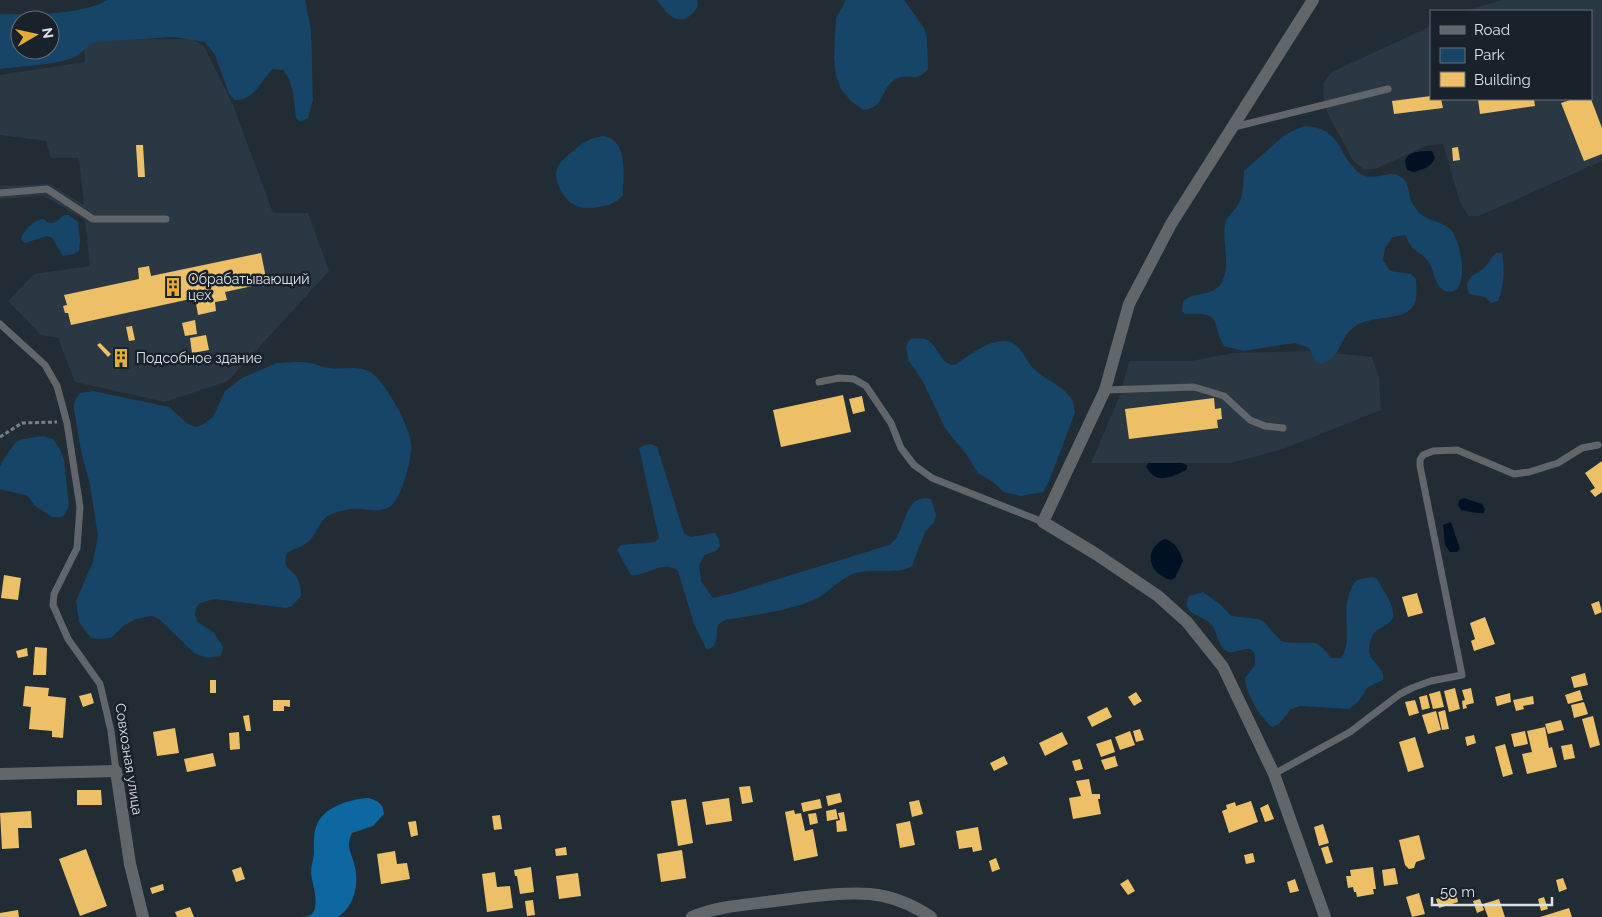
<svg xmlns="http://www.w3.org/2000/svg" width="1602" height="917" viewBox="0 0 1602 917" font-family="Raleway,sans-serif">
<rect width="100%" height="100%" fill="#222c34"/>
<g fill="#2a3844">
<path d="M1503,0H1602V161L1479,216H1468L1459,199L1443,144L1428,145L1375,169L1364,170L1352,159L1327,112L1323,96L1324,82L1332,72L1431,26V99H1591V11H1464Z"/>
<path d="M191,39L204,46L233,105L273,213H308L329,271L228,381L165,402L75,382L58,338L41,335L8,301L34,274L90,266L85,220L44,196L0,199V186L50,184L84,205L79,158H51L46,141L0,135V75L85,62V40Z"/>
<path d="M1312,351L1372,357L1379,378L1381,410L1283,449L1231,463H1091L1121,393L1129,361H1191L1233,353Z"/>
</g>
<g fill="#164568" fill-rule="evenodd">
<path d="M107,0H305L311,30L313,100L308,118L300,122L296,118C294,101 294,83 283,70L273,69C261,80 254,101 235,100L229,94L215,55L205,42L174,37L94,42C89,45 79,55 75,57C56,65 22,66 0,69V14C29,15 83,15 107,0ZM20,20H50V50H20Z"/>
<path d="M657,0H697L698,6C683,30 669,18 657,0Z"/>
<path d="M846,0H904L924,28L927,38L928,69C916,84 910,72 896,79C881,86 886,108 863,110L851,101L841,89L836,76L834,58L836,18Z"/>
<path d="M1304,126C1343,127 1337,157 1361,174C1374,183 1389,168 1401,177C1409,181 1408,193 1411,201C1412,204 1415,207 1417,210C1425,222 1443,220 1452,231C1460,242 1469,284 1454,291C1451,292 1446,292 1443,290C1435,285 1434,271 1429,263C1425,256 1422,255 1416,251C1411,248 1408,240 1405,235L1393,237L1385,248L1383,260L1390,271L1411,274L1416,279C1416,286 1418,295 1415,302C1409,322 1372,315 1357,325C1342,334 1342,349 1332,358C1329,360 1325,362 1322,364L1316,361L1309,348L1295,343L1243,351L1224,346C1210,320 1223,312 1185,314L1182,311L1183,302C1195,289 1212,299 1222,282C1231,264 1222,243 1225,224C1226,217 1234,211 1238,205C1244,195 1243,183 1244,171L1286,134Z"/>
<path d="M603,136C629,140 623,175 623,195C616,203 610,205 599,207C579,210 568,206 559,187C557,182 555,177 556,172C558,163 566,157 573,151C582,143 590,138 603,136Z"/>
<path d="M64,215H69L78,222L80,240L79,251L74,254L63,256L52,238L47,236L25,243L21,239C24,230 33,220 44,219C51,227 57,222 64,215Z"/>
<path d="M1496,253H1502C1505,269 1504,286 1498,301L1491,303L1485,297L1469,294C1462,275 1478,275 1486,266C1490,261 1491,257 1496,253Z"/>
<path d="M912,338C915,339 921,338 925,339C939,344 939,365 955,365C970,355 987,340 1006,341C1020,342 1024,358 1032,367C1043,379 1061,384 1071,398C1074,403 1074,408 1075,413L1049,481L1043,492L1021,496L1004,492L994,483L978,473L966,454L945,428L923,382L909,361L906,348L908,342Z"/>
<path d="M295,362C300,362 306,362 310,363C316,364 322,367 329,368C342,370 358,365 370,372C384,379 410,427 411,443C413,456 402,495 393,504C384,513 372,510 361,509C353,508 342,510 334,513C318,519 320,530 310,540C304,547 295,548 287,553C282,571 292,567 298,580C301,585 301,591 301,596L292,606L286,608L214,599L200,603L196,608L195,615L198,622L213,632L221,643L223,649L220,656L207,658L194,653L159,619L152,616L136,619L123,626L111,638L98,639L91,638L79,622L76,601L93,562L98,536L90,485L81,451L74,409C73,402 76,398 81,393L93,391L169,407L188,424L196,427L202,425L213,417L225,391L242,378L277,363Z"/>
<path d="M43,436L53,439L60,449L64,460L69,506L64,516L60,517H52L34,505L28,496L0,489V466L9,451L16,442L23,439Z"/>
<path d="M651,444L657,447L684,533L690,537L715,533L719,539L720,546L716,551L704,555L699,566L701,581L713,598L733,593L889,545C907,535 902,492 931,499L936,515L934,522L925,532L912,566C898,575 873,568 856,573C839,578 829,593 814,600C789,611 752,615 725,620L718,625C715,636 720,645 707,650L694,624L678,571C662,559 647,577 631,575L617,550L621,545L655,542L659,538L639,448L645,445Z"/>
<path d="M1373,577L1377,579C1382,589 1392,601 1393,612C1395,623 1383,626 1376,631C1372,634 1369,644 1369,649C1368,662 1386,667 1383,680L1368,687L1357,703L1349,709L1300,706L1291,709L1279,724L1272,727C1259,715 1247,696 1245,678L1255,665C1255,660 1256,654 1252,650C1245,646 1236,654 1229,652C1217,648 1218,630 1210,623C1202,614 1180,615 1189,596L1203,592L1221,605L1231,616L1258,619L1263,621L1281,641L1290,643H1315L1322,647L1331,658H1341C1354,641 1340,612 1351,589C1352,586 1354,582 1358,580C1362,578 1368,578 1373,577Z"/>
</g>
<path fill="#0d67a0" d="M368,798C378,801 383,803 384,814L373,826L352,833C345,848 352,852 355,867C359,886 354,906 338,917H296C300,917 308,917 311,915C321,906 312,884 311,873C311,867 313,860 314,854C314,846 313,835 316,827C322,807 350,799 368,798Z"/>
<g fill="#001123">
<path d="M1432,151L1435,158C1432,167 1423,169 1414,172L1407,170L1405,160C1411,150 1421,151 1432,151Z"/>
<path d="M1148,463H1182L1187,465V469C1180,474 1167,479 1159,478C1153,477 1149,471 1146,467Z"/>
<path d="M1464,498L1482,504L1485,509L1484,513C1475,514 1470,511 1461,510L1458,505L1459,500Z"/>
<path d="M1451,522L1460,549L1457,552H1450L1445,545L1443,525Z"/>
<path d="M1164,539C1175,541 1180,551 1183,561L1175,578L1171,580C1149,574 1142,551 1164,539Z"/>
</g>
<g fill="#edc067">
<path d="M1431,96V99H1441L1443,108L1394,114L1392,101Z"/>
<path d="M1478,99H1534L1535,106L1480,114Z"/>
<path d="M1573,99H1591L1602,128V154L1584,161L1561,103Z"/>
<path d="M136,145H143L145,177H138Z"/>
<path d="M1458,147L1460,160L1453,161L1452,148Z"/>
<path d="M261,253L267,283L225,292L227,300L215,302L216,311L198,315L195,298L71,325L68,313H65L63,306L67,305L64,295L139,279L138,268L149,266L151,276Z"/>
<path d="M195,320L197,334L185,336L182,323Z"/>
<path d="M132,326L135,340L129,341L126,327Z"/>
<path d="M206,335L209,350L192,353L190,338Z"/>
<path d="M100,343L111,354L108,357L97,345Z"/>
<path d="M843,395L851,432L781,447L773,410Z"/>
<path d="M862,396L865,411L853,414L849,399Z"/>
<path d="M1214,398L1215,409L1221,408L1222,419L1217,420L1218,428L1129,439L1125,409Z"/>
<path d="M1602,461V492L1595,497L1590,491L1595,488L1585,473Z"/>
<path d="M4,575L21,578L18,600L1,598Z"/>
<path d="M1417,593L1423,613L1408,617L1402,597Z"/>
<path d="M1599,601L1602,612L1595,615L1591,604Z"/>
<path d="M1485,617L1495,644L1474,651L1471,641L1475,639L1470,623Z"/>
<path d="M35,647L47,648L46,675H33Z"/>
<path d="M27,648L28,656L18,658L16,651Z"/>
<path d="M1585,673L1588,685L1574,688L1571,677Z"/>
<rect x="210" y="680" width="6" height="13"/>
<path d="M25,686L49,688L48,696L66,698L63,738L52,737V731L29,729L31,707L23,706Z"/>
<path d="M1455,688L1460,709L1449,712L1444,691Z"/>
<path d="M1471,688L1474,703L1466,705L1467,708L1463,709L1462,701L1465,700L1462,690Z"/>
<path d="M1580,690L1583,700L1568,704L1565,695Z"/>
<path d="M1440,691L1444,707L1433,709L1429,694Z"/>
<path d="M1136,692L1142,701L1134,706L1128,697Z"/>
<path d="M91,693L94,703L83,707L79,696Z"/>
<path d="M1510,693L1511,702L1497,706L1495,697Z"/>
<path d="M1427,695L1430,708L1422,710L1419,697Z"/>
<path d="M1533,696L1534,704L1523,706L1524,709L1516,711L1513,700Z"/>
<path d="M273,700H290V707L284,706V711H273Z"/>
<path d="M1415,700L1419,713L1409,716L1405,702Z"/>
<path d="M1584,702L1588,714L1574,718L1571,705Z"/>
<path d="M1107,707L1112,717L1092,727L1087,717Z"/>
<path d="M1445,710L1449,729L1442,730L1438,712Z"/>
<path d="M1436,711L1441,730L1428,734L1422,715Z"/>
<path d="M249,715L251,731H246L243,716Z"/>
<path d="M1593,716L1600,745L1590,748L1582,719Z"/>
<path d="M1561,720L1564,730L1548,734L1545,724Z"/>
<path d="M1545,727L1549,748L1552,747L1557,767L1527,774L1522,754L1532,752L1527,731Z"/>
<path d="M175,728L179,753L157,756L153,732Z"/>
<path d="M1140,729L1144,740L1136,742L1133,731Z"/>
<path d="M1130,731L1135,745L1120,750L1115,737Z"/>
<path d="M1525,731L1528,744L1514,747L1511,734Z"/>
<path d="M239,732L240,749L230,750L229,733Z"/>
<path d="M1062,732L1068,744L1045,756L1039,743Z"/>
<path d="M1474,735L1476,743L1467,746L1465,737Z"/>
<path d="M1415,737L1424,767L1408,772L1399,742Z"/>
<path d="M1111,739L1115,752L1101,757L1096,744Z"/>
<path d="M1505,744L1513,774L1503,777L1495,747Z"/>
<path d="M1572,744L1575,758L1564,760L1561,746Z"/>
<path d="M213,753L216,766L187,772L184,759Z"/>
<path d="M1004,756L1008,764L994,771L990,763Z"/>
<path d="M1115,756L1118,766L1105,770L1101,760Z"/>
<path d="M1080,759L1083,769L1075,771L1072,761Z"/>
<path d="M1089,779L1092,794H1100V799H1098L1101,814L1073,819L1069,798L1081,796L1076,781Z"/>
<path d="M750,786L753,802L742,804L739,787Z"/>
<path d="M77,790H101L102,805H77Z"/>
<path d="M840,793L842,802L828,806L826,796Z"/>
<path d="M729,798L732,821L706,825L702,802Z"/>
<path d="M686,799L693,843L678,846L671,801Z"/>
<path d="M820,799L822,808L803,812L801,803Z"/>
<path d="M919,800L923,814L912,817L909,802Z"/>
<path d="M1251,801L1258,822L1229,833L1222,811L1227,809L1226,805L1235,802L1236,806Z"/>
<path d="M1268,804L1274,819L1265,822L1260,808Z"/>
<path d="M836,809L838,819L827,821L826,811Z"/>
<path d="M794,810L795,814L801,813L805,831L813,829L818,856L794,861L785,812Z"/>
<path d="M31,811L32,828H18L19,848L2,849L0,813Z"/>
<path d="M844,812L847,831L837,832L836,821L840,820L838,813Z"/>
<path d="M816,813L818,823L810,825L808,814Z"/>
<path d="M500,815L502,829L494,830L492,816Z"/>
<path d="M416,821L418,835L411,837L408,822Z"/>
<path d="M910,821L915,845L900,848L896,824Z"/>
<path d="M1323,824L1329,843L1319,846L1314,827Z"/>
<path d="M978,827L982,850L973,852L972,847L959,849L956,831Z"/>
<path d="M1419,835L1425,859L1416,862L1414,868L1409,869L1405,865L1399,840Z"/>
<path d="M1328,846L1333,862L1326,864L1321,848Z"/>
<path d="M566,847L567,855L556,856L555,849Z"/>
<path d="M86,849L107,906L80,916L59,859Z"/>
<path d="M682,850L686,878L661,882L657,854Z"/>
<path d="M395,851L397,864L407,863L410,879L381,884L377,854Z"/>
<path d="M1253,853L1255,862L1246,864L1244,855Z"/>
<path d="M996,858L1000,869L992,872L989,861Z"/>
<path d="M241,867L245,879L236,882L232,870Z"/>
<path d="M531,867L534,892L520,894L517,876H515L514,870Z"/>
<path d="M1373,867L1376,889H1373L1374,894L1357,897L1356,892H1354L1353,887L1348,888L1346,876H1351L1350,870Z"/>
<path d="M1395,868L1398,884L1384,886L1382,870Z"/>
<path d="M495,872L497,887L510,886L513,908L487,912L482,874Z"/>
<path d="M578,873L581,896L559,899L556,876Z"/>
<path d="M1563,878L1567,889L1559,892L1556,880Z"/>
<path d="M1128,879L1135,891L1128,895L1120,884Z"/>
<path d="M1295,879L1299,891L1290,893L1287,882Z"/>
<path d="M163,884L164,890L152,894L150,888Z"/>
<path d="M1419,893L1425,914L1412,917L1406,897Z"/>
<path d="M1456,893L1458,902L1439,908L1436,899Z"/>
<path d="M1544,897L1548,909L1541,911L1538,899Z"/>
<path d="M1480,899L1484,910L1477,913L1473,901Z"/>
<path d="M1499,899L1505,917H1488L1483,904Z"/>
<path d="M533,900L535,915L527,916L525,901Z"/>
<path d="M190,907L194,917H177L175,912Z"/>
<path d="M1569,908L1572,917H1540Z"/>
<path d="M18,910L19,917H0V913Z"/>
</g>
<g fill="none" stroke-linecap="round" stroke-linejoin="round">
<path stroke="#788188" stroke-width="3" stroke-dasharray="4 2.5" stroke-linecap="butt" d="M0,437L22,423L57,422"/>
<g stroke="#61666a" stroke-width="7">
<path d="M1234,127L1388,89"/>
<path d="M0,193L47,189L93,219H166"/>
<path d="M0,324L45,365L57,386L67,423L80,507L77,548L54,594L53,605L68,639L100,684L111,731L116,771"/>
<path d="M819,382L839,378L854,379L866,386L891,423L901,448L914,465L932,478L1043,522"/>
<path d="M1105,390L1194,387L1224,396L1250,420L1265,426L1283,428"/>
<path d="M1274,774L1350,732L1400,694L1412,688L1431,681L1462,675L1420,466V460L1423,455L1433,451L1457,450L1514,474L1529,472L1558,463L1582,448L1598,445"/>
</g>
<g stroke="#61666a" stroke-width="12">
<path d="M1313,0L1171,224L1129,304L1105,390L1043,522L1096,554L1158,596L1187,622L1223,667L1274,774L1325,917"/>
<path d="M0,774L116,771L130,864L143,917"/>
<path d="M692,917C715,907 742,905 767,902C801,898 836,892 870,894C892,896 913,905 931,917"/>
</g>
</g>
<defs>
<g id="building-bare" transform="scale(1.5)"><path d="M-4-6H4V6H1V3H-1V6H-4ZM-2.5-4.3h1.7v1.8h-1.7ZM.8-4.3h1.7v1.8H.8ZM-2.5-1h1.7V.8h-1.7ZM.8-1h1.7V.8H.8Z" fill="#e4ad35" stroke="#19222a" stroke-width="2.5" paint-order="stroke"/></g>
</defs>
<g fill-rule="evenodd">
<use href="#building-bare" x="173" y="287"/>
<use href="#building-bare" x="121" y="358"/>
</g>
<g text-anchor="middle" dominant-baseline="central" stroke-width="5" stroke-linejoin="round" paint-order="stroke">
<g font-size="14" fill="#dbe1e7" stroke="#19222a" text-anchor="start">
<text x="188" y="279">Обрабатывающий<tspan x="188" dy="16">цех</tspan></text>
<text x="136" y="358">Подсобное здание</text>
</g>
<g font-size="14" fill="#dbe1e7" stroke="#19222a">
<text transform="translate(129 759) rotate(81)">Совхозная улица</text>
</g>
</g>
<rect x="1430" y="10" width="162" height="90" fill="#19222a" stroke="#676e76"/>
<rect x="1440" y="26" width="25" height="8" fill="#61666a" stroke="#676e76"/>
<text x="1474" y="35" font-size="15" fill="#dbe1e7">Road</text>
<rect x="1440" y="48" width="25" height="15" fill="#164568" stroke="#676e76"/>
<text x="1474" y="60" font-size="15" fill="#dbe1e7">Park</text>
<rect x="1440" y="72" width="25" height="15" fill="#edc067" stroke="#676e76"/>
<text x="1474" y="85" font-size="15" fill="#dbe1e7">Building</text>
<g transform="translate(35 35) rotate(81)"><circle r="24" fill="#19222a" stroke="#676e76"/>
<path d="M0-4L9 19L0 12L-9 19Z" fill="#e4ad35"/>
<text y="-8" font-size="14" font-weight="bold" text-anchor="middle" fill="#dbe1e7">N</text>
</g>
<path d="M1432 897v8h120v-8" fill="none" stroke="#dbe1e7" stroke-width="2.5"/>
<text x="1440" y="897" font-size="15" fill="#dbe1e7" stroke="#19222a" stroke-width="4" paint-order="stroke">50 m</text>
</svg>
